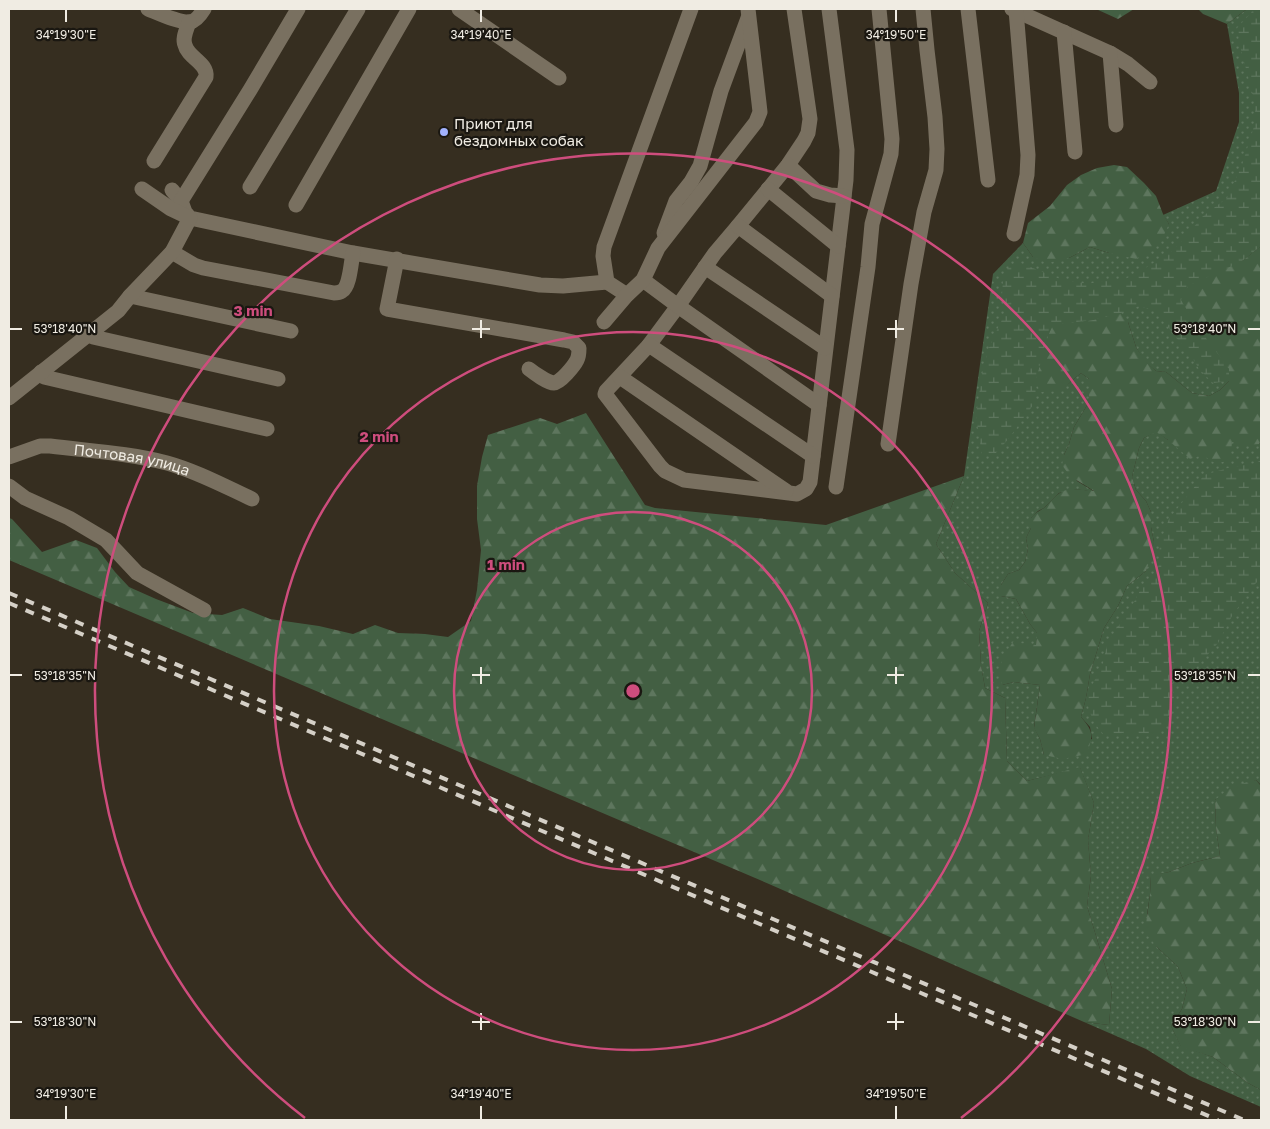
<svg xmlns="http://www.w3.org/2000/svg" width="1270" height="1129" viewBox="0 0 1270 1129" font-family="'Golos Text',sans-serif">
<defs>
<pattern id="grass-dots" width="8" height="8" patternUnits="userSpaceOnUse" patternTransform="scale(1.25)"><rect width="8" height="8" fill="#435f43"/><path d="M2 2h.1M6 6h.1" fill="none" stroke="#5e765e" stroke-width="1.8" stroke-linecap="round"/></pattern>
<pattern id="forest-firs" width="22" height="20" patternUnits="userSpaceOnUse" patternTransform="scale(1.25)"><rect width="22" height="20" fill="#435f43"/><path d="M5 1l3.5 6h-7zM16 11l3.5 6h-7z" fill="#5e765e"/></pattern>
<pattern id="wetland-marsh" width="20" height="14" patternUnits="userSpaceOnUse" patternTransform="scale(1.25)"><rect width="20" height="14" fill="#435f43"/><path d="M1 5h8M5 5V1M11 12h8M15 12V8" fill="none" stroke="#5e765e"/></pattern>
</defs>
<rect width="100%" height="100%" fill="#362e20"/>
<path fill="url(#grass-dots)" d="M1247,9H1261V246L1242,261L1229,381L1220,390L1209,396L1192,393L1166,372L1156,371L1144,361L1136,347L1128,322L1067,385L1081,373L1089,379V402L1074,427L1069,444L1064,455L1077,481L1095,492L1075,489L1059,493L1044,508L1038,511L1031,518V528L1026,538L1028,549L1025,562L1019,570L1008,574L1001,585V596L1016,599L1030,624L1038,634L1036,645L1002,685L1014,682L1040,685L1034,727L1040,739L1044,755L1092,739L1090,727L1081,717L1086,698L1090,674L1104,628L1118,606L1127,586L1146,571L1154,542L1151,527V512L1146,501L1136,490L1132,477L1139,448L1144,438L1156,431L1168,440L1232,441L1259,444L1261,441V785L1256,780L1215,800L1216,828L1220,856L1192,863L1169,872L1151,876L1150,894L1147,915L1157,947L1178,967L1187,989L1182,1009L1171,1026L1181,1046L1213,1057L1248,1083L1261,1090V1107L1190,1076L1146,1049L1084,1022L1109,1025L1112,989L1087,906L1091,876L1088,840L1094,803L1080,768L1027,781L1007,761L1005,698L985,688L981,665L979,631L988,603L955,573L936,544L964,476L993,274L1023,243L1033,257L1069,258L1090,247L1109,253L1169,224L1163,215L1216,191L1239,122V93L1227,24Z"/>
<g fill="url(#forest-firs)">
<path d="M1096,9H1134L1118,19Z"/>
<path d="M1198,9H1247L1227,24L1203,14Z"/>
<path d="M1114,165L1127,167L1144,183L1156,196L1163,214L1169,224L1160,244L1136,259L1109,253L1090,247L1069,258L1047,263L1033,257L1023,243L1028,223L1050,206L1067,185L1081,175L1097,168Z"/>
<path d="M1261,246V441L1259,444L1245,445L1232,442L1230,461L1215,463L1202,455L1190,459L1168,440L1156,432L1144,438L1139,448L1132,477L1136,490L1146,501L1151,512V527L1154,542L1153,552L1146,571L1127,586L1118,606L1104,628L1090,674L1086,698L1081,717C1094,732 1093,735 1087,754L1063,759L1044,755L1040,739L1034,728L1040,685L1014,682L1002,685L999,672L1003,657L1013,642L1036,645L1037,633L1030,624L1016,599L1001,596V585L1008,574L1019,570L1025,562L1028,549L1026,538L1031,528V518C1035,513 1039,511 1044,508C1051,502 1056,493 1066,490C1074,487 1085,491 1094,491L1070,476L1062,465L1064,455L1069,444L1074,427L1089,402V379L1081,373L1067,385L1057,391L1041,392L1035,382C1041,363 1044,342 1053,325L1093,320L1121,313L1128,322L1136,347L1145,361L1156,371L1166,372L1192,393L1209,396L1220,390L1229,381V369L1193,321L1181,300L1188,286L1242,261Z"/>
<path d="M586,413L645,505L655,508L826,525L964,476L936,544L955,573L988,603L979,631L981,665L985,688L1005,698L1007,761L1027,781L1080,767L1094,803L1088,840L1091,876L1087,906L1112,989L1109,1025L1084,1022L769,884L9,560V518L12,519L42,552L76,540L97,548L115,572L129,587L156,599L193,613L222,615L243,608L270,619L319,626L353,634L375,625L398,633L425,634L448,637L471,621L477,590L481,550L477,519V486L482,457L488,435L540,418L557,424Z"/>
<path d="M1256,780L1261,786V1090L1248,1083L1213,1057L1181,1047L1171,1026L1182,1009L1187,989L1178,967L1157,947L1145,932L1150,894L1151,875L1169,872L1192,863L1220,856L1216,828L1215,800L1232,786Z"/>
</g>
<g fill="url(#wetland-marsh)">
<path d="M1261,11V246L1242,261L1188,286L1181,300L1193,321L1229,369V381L1213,383L1199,369L1192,357L1168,327L1153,310L1139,306L1121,313L1093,320L1053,325L1047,337L1042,358L1035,382L1036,401C1022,420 1009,440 993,456L982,455L976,416L982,375L988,350L1006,310L1002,295L1003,280L1008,268L1018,262L1060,279L1087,284L1103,281L1125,279L1139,272L1171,252L1184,239L1202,217L1227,198L1242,165L1256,120L1254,99L1240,46L1237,28L1251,13Z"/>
<path d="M1261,460V578L1255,584L1232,616L1218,643L1195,669L1172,683L1175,702L1167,721L1154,736H1129L1104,735L1096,725L1090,713L1086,698L1103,663L1107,644L1134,602L1143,585L1158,571L1160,543L1169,519L1204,475L1228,468L1256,463Z"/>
</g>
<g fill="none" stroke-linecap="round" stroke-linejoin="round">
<g stroke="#797060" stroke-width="15">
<path d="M148,9C158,13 179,23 190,22C196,21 201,14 204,9"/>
<path d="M459,9L559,78"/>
<path d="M794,9L810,119L808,133L804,141L788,165L738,226L715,253L678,306L649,345L606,391L605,394L660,466L665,471L684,480L797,494L806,489L810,482L846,180L847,150L829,9"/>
<path d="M968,9L988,180"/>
<path d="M1012,9L1110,53L1128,64L1150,82"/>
<path d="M1064,32L1075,152"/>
<path d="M1110,53L1116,125"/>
<path d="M154,161L206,77C208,63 188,58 185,45C182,38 187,29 189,22"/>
<path d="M788,165L816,191L830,195L844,196"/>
<path d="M250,187L358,9"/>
<path d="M768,189L838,246"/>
<path d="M172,190L181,201L185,212L190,218L353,253L540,285L563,286L607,282"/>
<path d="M181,201L250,90L298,9"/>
<path d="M296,205L409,9"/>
<path d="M738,226L832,296"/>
<path d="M664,233L676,201L691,182L700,166L721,91L748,18"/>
<path d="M1014,234L1027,175L1028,155L1016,10"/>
<path d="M172,252L194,265L203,268L334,293C337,293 339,293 342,291C350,286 351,262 353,253"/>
<path d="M397,259L387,309L564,340L573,342L579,348C579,352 579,356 577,360C574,366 560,383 554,383C548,383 534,373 529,369"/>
<path d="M705,267L825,348"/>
<path d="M643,280L678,306L819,405"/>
<path d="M627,295L607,282L603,256L604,247L691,9"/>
<path d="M130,296L291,331"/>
<path d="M604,322L627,295L643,280L658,248L756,122L760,112L759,103L748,9"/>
<path d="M90,333L93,337L278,379"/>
<path d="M649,345L813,456"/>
<path d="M41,372L44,377L267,429"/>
<path d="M620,377L786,491"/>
<path d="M9,398L118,311L130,296L172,252L190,218L171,209L142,189"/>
<path d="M888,444L911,284L924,212L936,170L937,149L935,117L927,50L923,9"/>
<path id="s1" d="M9,457L40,446H50C89,451 129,453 167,463C196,471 224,486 252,499"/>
<path d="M9,486L25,498L69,518L106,540L137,573L204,610"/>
<path d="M836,487L868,267L872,224L891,154L892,139L879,9"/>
</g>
<g stroke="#d5d0c7" stroke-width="4" stroke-dasharray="9 9" stroke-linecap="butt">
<path d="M9,593L1244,1120"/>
<path d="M9,603L1218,1120"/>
</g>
</g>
<path fill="none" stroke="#f0ece3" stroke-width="2" d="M66,10V22M481,10V22M896,10V22M481,320V338M896,320V338M10,329H22M472,329H490M887,329H904M1248,329H1260M481,667V684M896,667V684M10,675H22M472,675H490M887,675H904M1248,675H1260M481,1013V1030M896,1013V1030M10,1022H22M472,1022H490M887,1022H904M1248,1022H1260M66,1106V1119M481,1106V1119M896,1106V1119"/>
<g fill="none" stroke="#ce4d7d" stroke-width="2.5">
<circle cx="633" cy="691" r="179"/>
<circle cx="633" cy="691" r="359"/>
<path d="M305 1118A538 538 0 1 1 961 1118"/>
</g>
<circle fill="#a2b2fd" stroke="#1a1711" stroke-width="2" cx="444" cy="132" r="5"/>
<g text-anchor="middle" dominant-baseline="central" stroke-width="4.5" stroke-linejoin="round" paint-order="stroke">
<g font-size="15" fill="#f0ece3" stroke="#1a1711" text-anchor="start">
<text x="454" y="123">Приют для<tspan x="454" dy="17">бездомных собак</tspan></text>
</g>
<g font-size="15" fill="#f0ece3" stroke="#1a1711">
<text stroke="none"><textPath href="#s1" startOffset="126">Почтовая улица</textPath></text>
</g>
</g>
<g font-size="12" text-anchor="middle" fill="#f0ece3" stroke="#1a1711" stroke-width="4.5" stroke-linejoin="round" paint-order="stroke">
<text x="66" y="39">34°19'30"E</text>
<text x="481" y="39">34°19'40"E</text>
<text x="896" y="39">34°19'50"E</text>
<text x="65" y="333">53°18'40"N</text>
<text x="1205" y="333">53°18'40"N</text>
<text x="65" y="680">53°18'35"N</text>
<text x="1205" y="680">53°18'35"N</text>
<text x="65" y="1026">53°18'30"N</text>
<text x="1205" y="1026">53°18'30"N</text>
<text x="66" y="1098">34°19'30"E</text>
<text x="481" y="1098">34°19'40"E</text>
<text x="896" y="1098">34°19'50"E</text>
</g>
<circle cx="633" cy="691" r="8" fill="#ce4d7d" stroke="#1a1711" stroke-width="2.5"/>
<g font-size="15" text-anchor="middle" font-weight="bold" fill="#ce4d7d" stroke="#1a1711" stroke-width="4.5" stroke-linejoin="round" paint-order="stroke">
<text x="253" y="316">3 min</text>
<text x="379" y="442">2 min</text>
<text x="506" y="570">1 min</text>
</g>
<rect width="1270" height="1129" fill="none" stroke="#f0ece3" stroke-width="20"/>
</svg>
